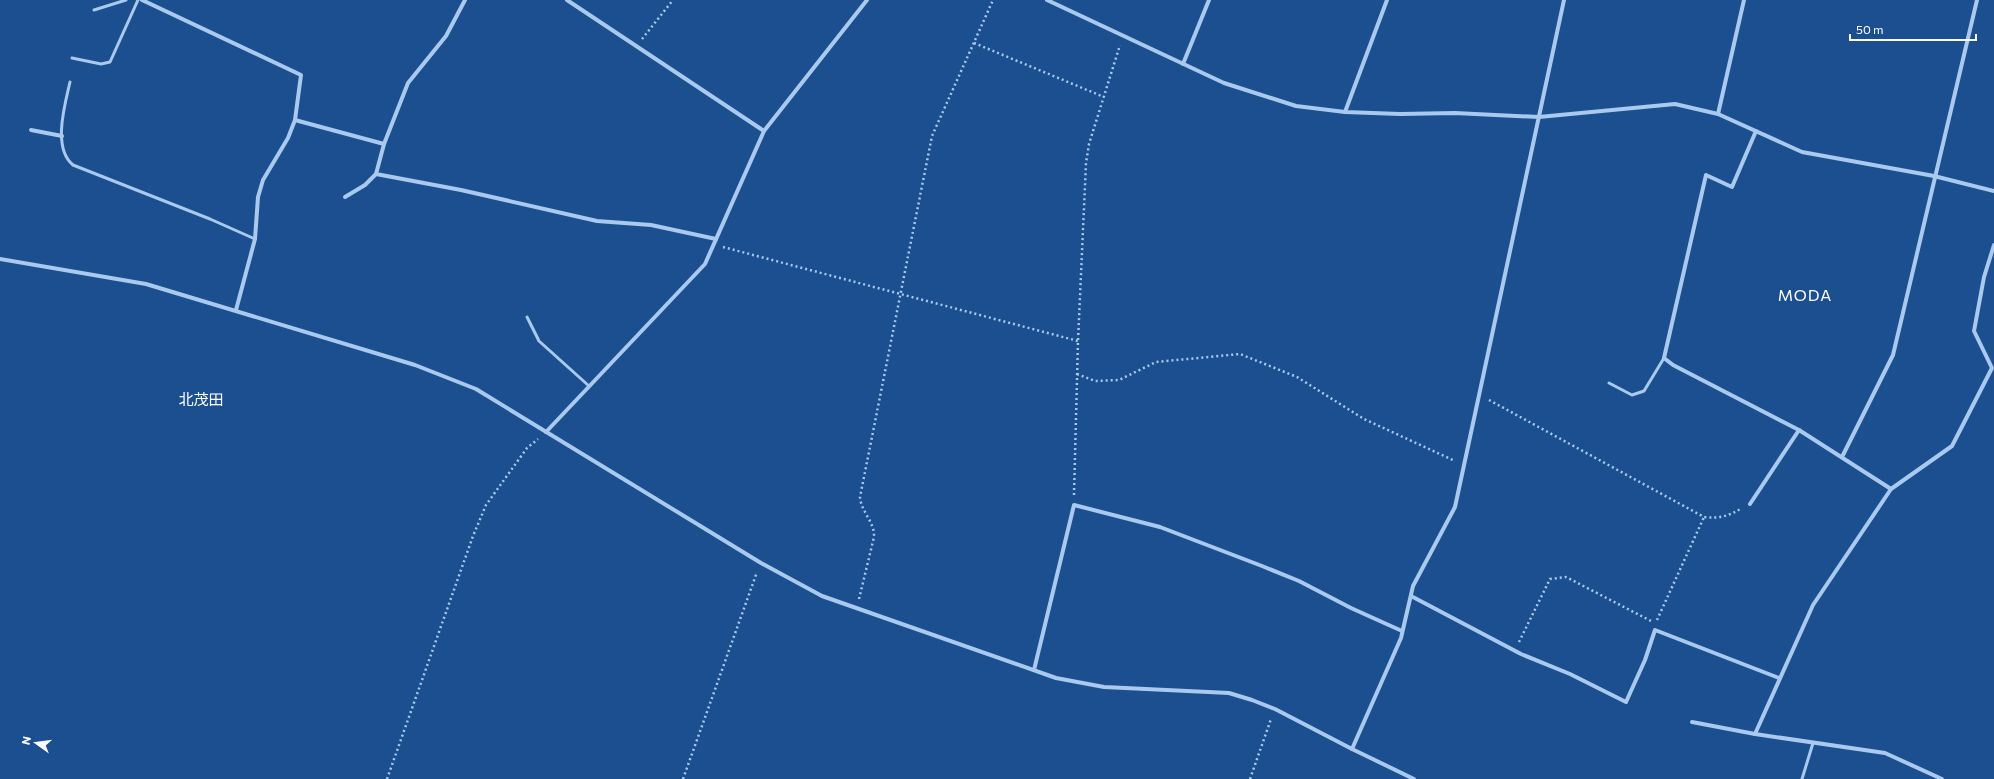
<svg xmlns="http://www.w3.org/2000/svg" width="1994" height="779" viewBox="0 0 1994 779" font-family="Commissioner,'Noto Sans JP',sans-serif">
<rect width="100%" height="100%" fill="#1b4f8f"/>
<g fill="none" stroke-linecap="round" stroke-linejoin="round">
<g stroke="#a9c9ee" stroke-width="2.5" stroke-dasharray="2 3" stroke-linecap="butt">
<path d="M642,39L673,0"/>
<path d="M974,43L1104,97"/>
<path d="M723,247L1078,341"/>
<path d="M1077,374L1095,381L1119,380L1156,362L1240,354L1297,377L1364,419L1455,461"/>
<path d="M1489,400L1704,517C1719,519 1729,516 1742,508"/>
<path d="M1074,495L1078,341L1086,163L1089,144L1120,45"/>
<path d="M859,599L874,537C875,522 861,512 860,497L932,136L993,0"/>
<path d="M1657,620L1704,517"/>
<path d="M1519,642L1550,579L1566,577L1651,621"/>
<path d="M387,779L473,536L486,505L527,448L538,439"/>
<path d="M683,779L757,572"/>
<path d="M1250,779L1271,719"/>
</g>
<g stroke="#a9c9ee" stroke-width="3">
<path d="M94,10L126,0"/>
<path d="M72,58L101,64L110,62L138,0"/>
<path d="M70,82C65,104 52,148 73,165L210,219L255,239"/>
<path d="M527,317L539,341L589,386"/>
<path d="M1609,383L1632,395L1644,391L1664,358"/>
<path d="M1802,779L1813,743"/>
</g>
<g stroke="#a9c9ee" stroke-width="4">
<path d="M142,0L301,75L295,120L384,144"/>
<path d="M465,0L446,36L408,83L384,144L376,174L461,190L597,221L651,225L716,239"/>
<path d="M567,0L764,131"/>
<path d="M1047,0L1224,83L1296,106L1345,112L1400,114L1455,113L1539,117L1675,104L1718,114L1802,152L1934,176L1994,191"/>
<path d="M1183,64L1209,0"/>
<path d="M1345,112L1387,0"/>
<path d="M1718,114L1744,0"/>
<path d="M31,130L62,136"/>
<path d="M1756,131L1732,187L1706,175L1664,358L1673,365L1799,430L1891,489"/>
<path d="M345,197L365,185L376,174"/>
<path d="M0,259L146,284L415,365L476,389L761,563L822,596L1056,678L1104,687L1229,693L1252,700L1275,709L1352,749L1414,779"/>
<path d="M236,310L255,239L258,197L263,180L288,138L295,120"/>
<path d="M546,432L705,264L764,131L867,0"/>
<path d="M1842,457L1893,355L1977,0"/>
<path d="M1750,504L1799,430"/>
<path d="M1411,596L1521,654L1570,674L1626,702L1645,660L1655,630L1779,678"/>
<path d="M1034,670L1074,505L1160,527L1262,566L1299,581L1351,608L1402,631"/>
<path d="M1692,722L1755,734L1885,753L1942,779"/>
<path d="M1755,734L1813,605L1891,489L1952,446L1992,368L1974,331L1984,277L1994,245"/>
<path d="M1352,749L1401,638L1413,586L1455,507L1564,0"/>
</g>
</g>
<g text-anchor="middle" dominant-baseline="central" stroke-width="4" stroke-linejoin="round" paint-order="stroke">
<g font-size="15" fill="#fff" stroke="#1b4f8f">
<text x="201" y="399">北茂田</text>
</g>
<g font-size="16" letter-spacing="1" fill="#fff" stroke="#1b4f8f">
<text x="1805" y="294">MODA</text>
</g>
</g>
<g transform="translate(36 743) rotate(284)" stroke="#1b4f8f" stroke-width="3" paint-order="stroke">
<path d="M0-3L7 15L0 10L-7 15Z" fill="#ffffff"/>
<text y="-6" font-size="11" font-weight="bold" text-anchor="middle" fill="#ffffff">N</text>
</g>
<path d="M1850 34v6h126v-6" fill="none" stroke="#ffffff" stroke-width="2"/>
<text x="1856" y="34" font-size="12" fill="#ffffff" stroke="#1b4f8f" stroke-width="3" paint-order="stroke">50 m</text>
</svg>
